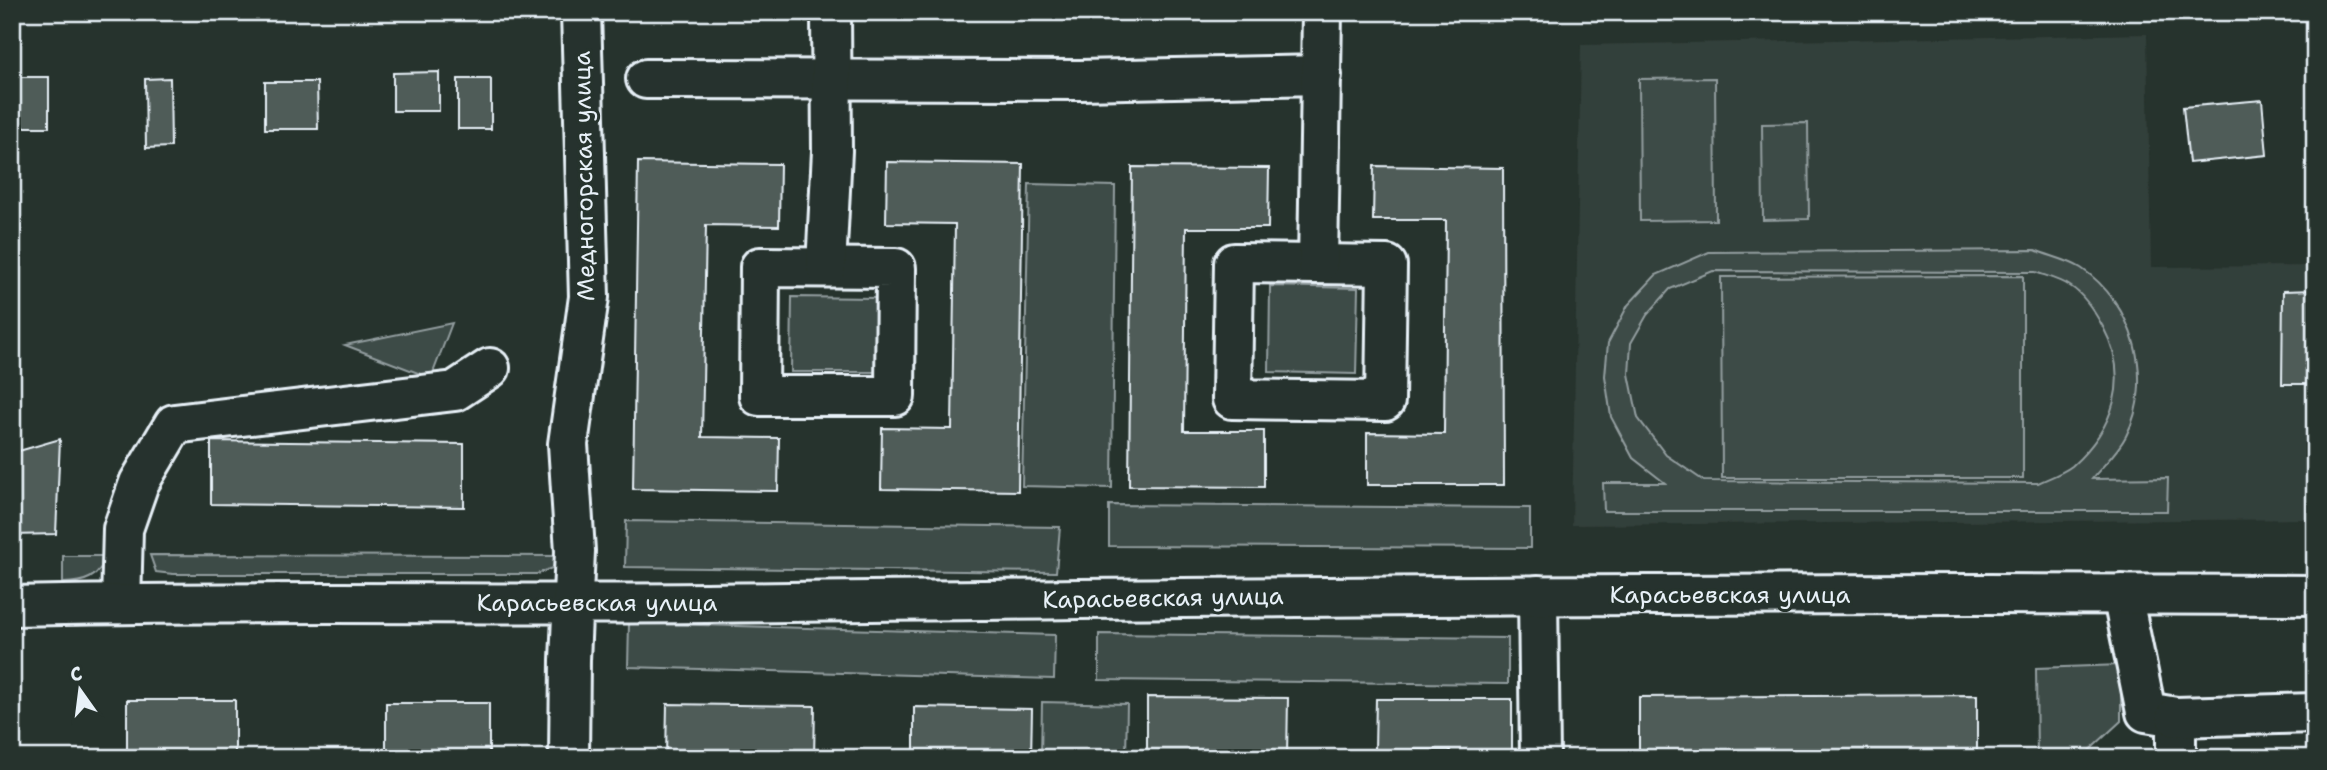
<svg xmlns="http://www.w3.org/2000/svg" width="2327" height="770" viewBox="0 0 2327 770" font-family="'Shantell Sans',sans-serif">
<rect width="100%" height="100%" fill="#26332d"/>
<filter id="ink" filterUnits="userSpaceOnUse"><feTurbulence type="fractalNoise" baseFrequency=".0143" numOctaves="2"/><feDisplacementMap in="SourceGraphic" scale="14" xChannelSelector="R" yChannelSelector="G"/><feConvolveMatrix kernelMatrix="1 2 1 2 8 2 1 2 1" color-interpolation-filters="sRGB"/></filter>
<g filter="url(#ink)">
<path fill="#333f3a" d="M2147,34L2151,267L2315,266V519L1572,525L1581,45Z"/>
<g fill="#3e4b47" stroke="#939ea0" stroke-width="2" fill-rule="evenodd">
<path d="M1715,78L1716,220L1640,221L1639,79Z"/>
<path d="M1808,123L1809,219L1763,220L1762,124Z"/>
<path d="M1029,184L1115,186L1112,488L1022,486Z"/>
<path d="M2035,250C2049,256 2068,260 2081,268C2134,303 2155,380 2126,436C2118,452 2103,465 2092,479L2168,478L2167,511H1604L1603,483H1665L1633,458L1611,417L1605,376L1608,343L1628,305L1656,275L1709,252ZM1713,271L2035,272C2046,276 2060,279 2070,286C2083,294 2096,314 2103,327C2131,379 2114,428 2072,466C2063,473 2049,478 2038,483L1704,481L1666,455L1638,418L1629,374L1631,343L1647,315L1670,289Z"/>
<path d="M2023,276V478H1722L1721,277Z"/>
<path d="M1270,286L1358,288L1356,374L1269,372Z"/>
<path d="M792,297L876,298L875,372H791Z"/>
<path d="M452,323L431,378L345,345Z"/>
<path d="M1109,505L1530,508V548L1109,546Z"/>
<path d="M626,521L1060,527L1056,572L625,567Z"/>
<path d="M150,555L557,556V566L537,574H173L156,572Z"/>
<path d="M63,556H105C101,578 83,583 63,583Z"/>
<path d="M629,623L1055,635L1054,679L628,667Z"/>
<path d="M1099,634L1508,638V684L1099,680Z"/>
<path d="M2121,665V721L2081,758H2037L2036,668Z"/>
<path d="M1042,702L1127,704L1126,758H1041Z"/>
</g>
<g fill="#505c59" stroke="#e8f1f8" stroke-width="2">
<path d="M439,72V111H393V73Z"/>
<rect x="12" y="77" width="37" height="50"/>
<path d="M170,78L171,147L146,148L145,79Z"/>
<rect x="458" y="79" width="33" height="50"/>
<path d="M265,82H317L318,129H265Z"/>
<path d="M2262,100L2267,155L2189,163L2183,107Z"/>
<path d="M638,162L780,164L779,226L706,225L702,437L779,438L778,491L633,489Z"/>
<path d="M887,162L1023,164L1018,491L881,489L882,428L952,429L955,224L886,223Z"/>
<path d="M1374,166L1503,168L1504,485H1367V433L1444,434L1446,220H1373Z"/>
<path d="M1132,167L1269,168L1268,228H1186L1184,431H1264V487L1129,486Z"/>
<path d="M2315,290V384H2282L2283,291Z"/>
<path d="M60,439L56,534L12,535V453Z"/>
<path d="M211,441L464,444V507L211,504Z"/>
<path d="M1977,695V758H1639V697Z"/>
<path d="M1147,697L1288,698L1287,757L1147,758Z"/>
<path d="M1376,699H1512V758H1450V750H1375Z"/>
<path d="M127,700H235V756L127,758Z"/>
<rect x="386" y="703" width="103" height="55"/>
<path d="M667,704L815,706L814,758H666Z"/>
<path d="M914,707L1032,709L1031,758L914,756Z"/>
</g>
<g fill="none" stroke-linecap="round" stroke-linejoin="round">
<g stroke="#e8f1f8" stroke-width="44">
<g id="minor">
<path d="M646,79L1080,80L1322,75"/>
<path d="M1234,263L1387,265L1385,401L1232,399Z"/>
<path d="M1318,264L1322,12"/>
<path d="M760,267L896,268L895,396H759Z"/>
<path d="M826,267L832,151L831,12"/>
<path d="M2122,594L2146,712L2176,717V758"/>
<path d="M1538,595L1540,758"/>
<path d="M121,604L123,529L139,483L174,424L455,391L490,368"/>
<path d="M12,606C244,600 475,605 706,603C1243,597 1779,592 2315,595"/>
<path d="M2176,717L2315,713"/>
<path d="M569,758L570,660L575,551L568,444L589,297L581,12"/>
</g>
</g>
<use href="#minor" stroke="#26332d" stroke-width="38"/>
</g>
</g>
<g text-anchor="middle" dominant-baseline="central" stroke-width="6" stroke-linejoin="round" paint-order="stroke">
<g font-size="24" fill="#e8f1f8" stroke="#26332d">
<text transform="translate(584 176) rotate(-91)">Медногорская улица</text>
<text x="1730" y="595">Карасьевская улица</text>
<text transform="translate(1163 598) rotate(-1)">Карасьевская улица</text>
<text x="597" y="603">Карасьевская улица</text>
</g>
</g>
<rect width="2327" height="770" fill="none" stroke="#26332d" stroke-width="42"/>
<rect x="21" y="21" width="2285" height="728" fill="none" stroke="#e8f1f8" stroke-width="2.5" filter="url(#ink)"/>
<g transform="translate(80 690) rotate(346)" stroke="#26332d" stroke-width="5" paint-order="stroke">
<path d="M0-5L12 26L0 18L-12 26Z" fill="#e8f1f8"/>
<text y="-10" font-size="19" font-weight="bold" text-anchor="middle" fill="#e8f1f8">С</text>
</g>
</svg>
